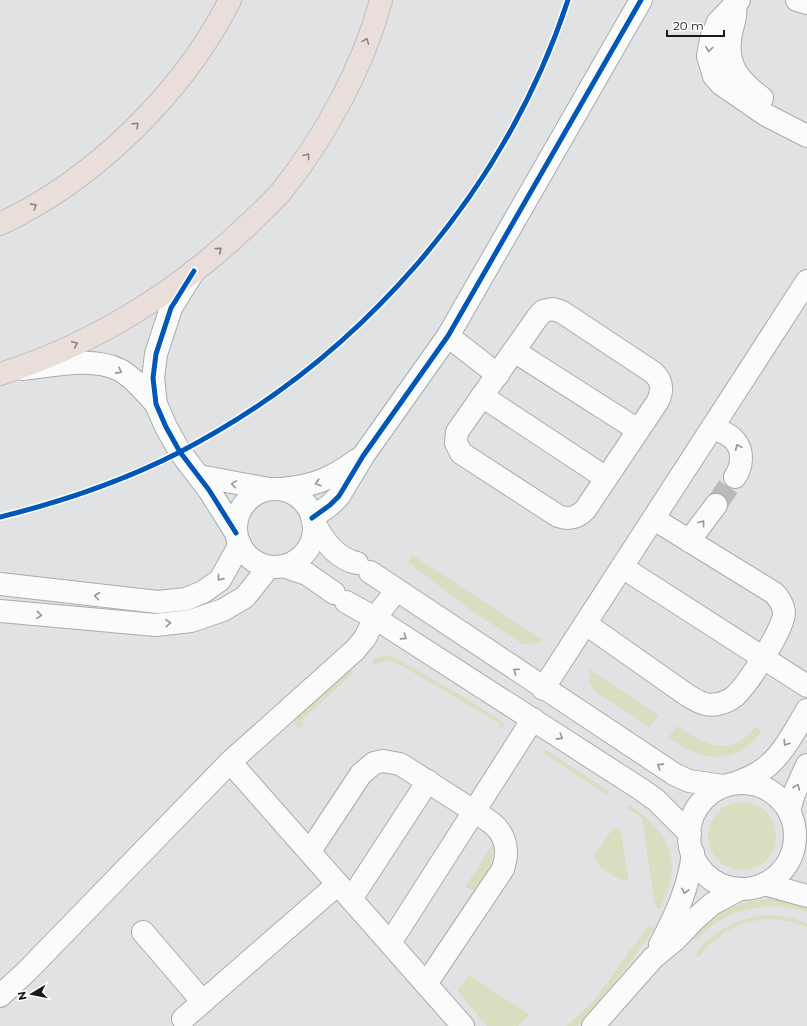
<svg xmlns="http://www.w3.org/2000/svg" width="807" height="1026" viewBox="0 0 807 1026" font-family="Montserrat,sans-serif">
<rect width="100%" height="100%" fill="#e1e2e3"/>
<g fill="#daddc0">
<path d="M412,555L543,640L537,643L523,644L472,611L408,562Z"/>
<path d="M390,655L457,693L498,719L503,723L504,728L500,727L499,723L399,664L390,660L374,664L373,659Z"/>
<path d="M350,668L354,672L301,721L304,725L299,730L294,723L295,718Z"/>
<path d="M589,669L658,715L650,727L597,693L590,684Z"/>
<path d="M677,726C704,745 731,759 755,727L762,731C734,768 703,761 668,738Z"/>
<path d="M546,750L609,791L607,795L541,751Z"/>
<circle cx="742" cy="836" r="34"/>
<path d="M629,805C670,830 685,866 659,909L655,906L642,817L627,808Z"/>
<path d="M615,827L620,829L621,832L628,878L627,881C619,881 594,865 594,856L613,828Z"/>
<path d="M492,845C496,863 483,876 473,891L465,887Z"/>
<path d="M771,899H784L807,905V912C768,899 725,908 696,940L691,934C714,912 740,901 771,899Z"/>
<path d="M764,915C779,915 793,917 807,923V927C764,910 726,922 698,958L695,955C712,931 735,920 764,915Z"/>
<path d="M649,925L654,929L600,1003L578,1026H567L595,999Z"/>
<path d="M469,975L530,1015L518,1026H487L459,993L458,989Z"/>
</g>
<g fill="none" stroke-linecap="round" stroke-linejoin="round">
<path stroke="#b9babb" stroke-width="22" stroke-dasharray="22 11" stroke-linecap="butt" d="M716,505L735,477"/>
<g stroke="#aaabab" stroke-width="24">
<g id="minor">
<path d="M739,0L718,22L711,39L708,56L714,76L721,84L766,115L807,136"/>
<path d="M797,0L807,3"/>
<path d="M735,5C737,16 733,23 731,33C725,65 738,80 762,98"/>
<path d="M194,271L171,308L156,354L153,378L156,404L166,427L180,452L209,490L236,533"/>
<path d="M553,309L562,312L654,373C662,381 663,390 658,401L585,510C577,518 569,520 558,516L461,453L456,443L457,432L537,318L543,311Z"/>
<path d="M448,336L498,375"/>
<path d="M514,351L638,430"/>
<path d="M22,369C52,366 92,356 120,370C134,378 146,393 156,404"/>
<path d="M482,396L606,478"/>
<path d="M713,428C720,431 731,435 735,441C744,451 742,467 735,477"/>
<path d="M199,476L269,489"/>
<path d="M281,489C314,486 331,479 357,460"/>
<circle cx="275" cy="528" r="39"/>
<path d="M312,518L330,505L339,496L363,456L448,336L641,0"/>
<path d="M314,522C323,540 337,559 357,563"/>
<path d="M689,541L716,505"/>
<path d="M283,566L307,574L334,593"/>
<path d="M622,567L807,686"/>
<path d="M370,572L674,774L689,781L723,786"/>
<path d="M0,584L158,602L186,599L203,592L220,580L240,544"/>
<path d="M346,602L375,618L642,790L656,800L690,834"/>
<path d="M0,611L156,625L191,621L223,610L245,597L269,567"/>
<path d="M586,624L687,695C697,701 706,707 718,704C724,703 730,700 735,696C747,685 785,628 784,612C783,604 779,598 774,593L654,519"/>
<path d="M543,689L807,281"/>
<path d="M230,762L463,1026"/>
<path d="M736,783C743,780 751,777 758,773C781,759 794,732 807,710"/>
<circle cx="742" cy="836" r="53"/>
<path d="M789,811L794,794L807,765"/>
<path d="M310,851L361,774L374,763L383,761L400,764L486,819C505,831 510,848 503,869L426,984"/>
<path d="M764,884L807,896"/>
<path d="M351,899L428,781"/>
<path d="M143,932L203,1002"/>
<path d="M390,943L533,719"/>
<path d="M660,945C676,915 689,887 693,853"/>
<path d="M0,996L27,971L230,762L355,650L365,638L375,618L396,591"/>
<path d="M183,1019L338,884"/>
<path d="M593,1026L653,958L676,939L695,919L712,904L740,889"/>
</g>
</g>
<g stroke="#bebebe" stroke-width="24">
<g id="highway">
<path d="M0,224C94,180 183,93 230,0"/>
<path d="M0,374C93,345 181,290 251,222C261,212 272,202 281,192C324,138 363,68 381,0"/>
</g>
</g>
<use href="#minor" stroke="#fafbfb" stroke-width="22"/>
<use href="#highway" stroke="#eadeda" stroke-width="22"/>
<g stroke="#fff" stroke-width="8">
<g id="cycleway">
<path d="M194,271L171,308L156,354L153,378L156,404L166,427L180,452L209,490L236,533"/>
<path d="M0,517C61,502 121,482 178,453C359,360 504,194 568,0"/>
<path d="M312,518L330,505L339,496L363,456L448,336L641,0"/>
</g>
</g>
<use href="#cycleway" stroke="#0057b8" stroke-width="5"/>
</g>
<defs><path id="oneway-chevron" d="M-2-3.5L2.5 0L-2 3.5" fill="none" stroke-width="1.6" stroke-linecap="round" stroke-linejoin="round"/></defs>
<g stroke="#8c8584">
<use href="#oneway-chevron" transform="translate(366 41) rotate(-69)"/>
<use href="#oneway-chevron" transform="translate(136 125) rotate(-44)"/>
<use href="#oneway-chevron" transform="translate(307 156) rotate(-54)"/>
<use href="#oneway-chevron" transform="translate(34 206) rotate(-32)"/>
<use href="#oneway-chevron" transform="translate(219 250) rotate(-40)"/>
<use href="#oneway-chevron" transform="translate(75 344) rotate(-25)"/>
</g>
<g stroke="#949596">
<use href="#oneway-chevron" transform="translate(709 49) rotate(97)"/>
<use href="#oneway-chevron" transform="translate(119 371) rotate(28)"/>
<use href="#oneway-chevron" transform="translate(738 447) rotate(-114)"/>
<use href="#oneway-chevron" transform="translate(318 483) rotate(162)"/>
<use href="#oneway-chevron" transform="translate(234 484) rotate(-171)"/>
<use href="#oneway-chevron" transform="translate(702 523) rotate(-54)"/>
<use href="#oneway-chevron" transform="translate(220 578) rotate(129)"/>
<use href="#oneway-chevron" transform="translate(97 596) rotate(-173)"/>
<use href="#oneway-chevron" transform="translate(39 615) rotate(5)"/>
<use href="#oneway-chevron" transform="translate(168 623) rotate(-5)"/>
<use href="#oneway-chevron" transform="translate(404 637) rotate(33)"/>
<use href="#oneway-chevron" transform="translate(516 671) rotate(-146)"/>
<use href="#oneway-chevron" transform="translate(560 737) rotate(33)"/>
<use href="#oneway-chevron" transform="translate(786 743) rotate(124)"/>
<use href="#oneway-chevron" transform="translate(660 766) rotate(-147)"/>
<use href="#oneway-chevron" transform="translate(797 787) rotate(-68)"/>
<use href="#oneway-chevron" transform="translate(685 891) rotate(104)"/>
</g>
<g transform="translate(32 994) rotate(260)" stroke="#ffffff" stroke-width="3" paint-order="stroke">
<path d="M0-3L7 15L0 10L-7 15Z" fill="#18191a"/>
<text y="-6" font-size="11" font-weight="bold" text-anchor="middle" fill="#18191a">N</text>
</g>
<path d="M667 30v6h57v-6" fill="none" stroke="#18191a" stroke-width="2"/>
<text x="673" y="30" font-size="12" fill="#18191a" stroke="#ffffff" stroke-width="3" paint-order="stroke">20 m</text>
</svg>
